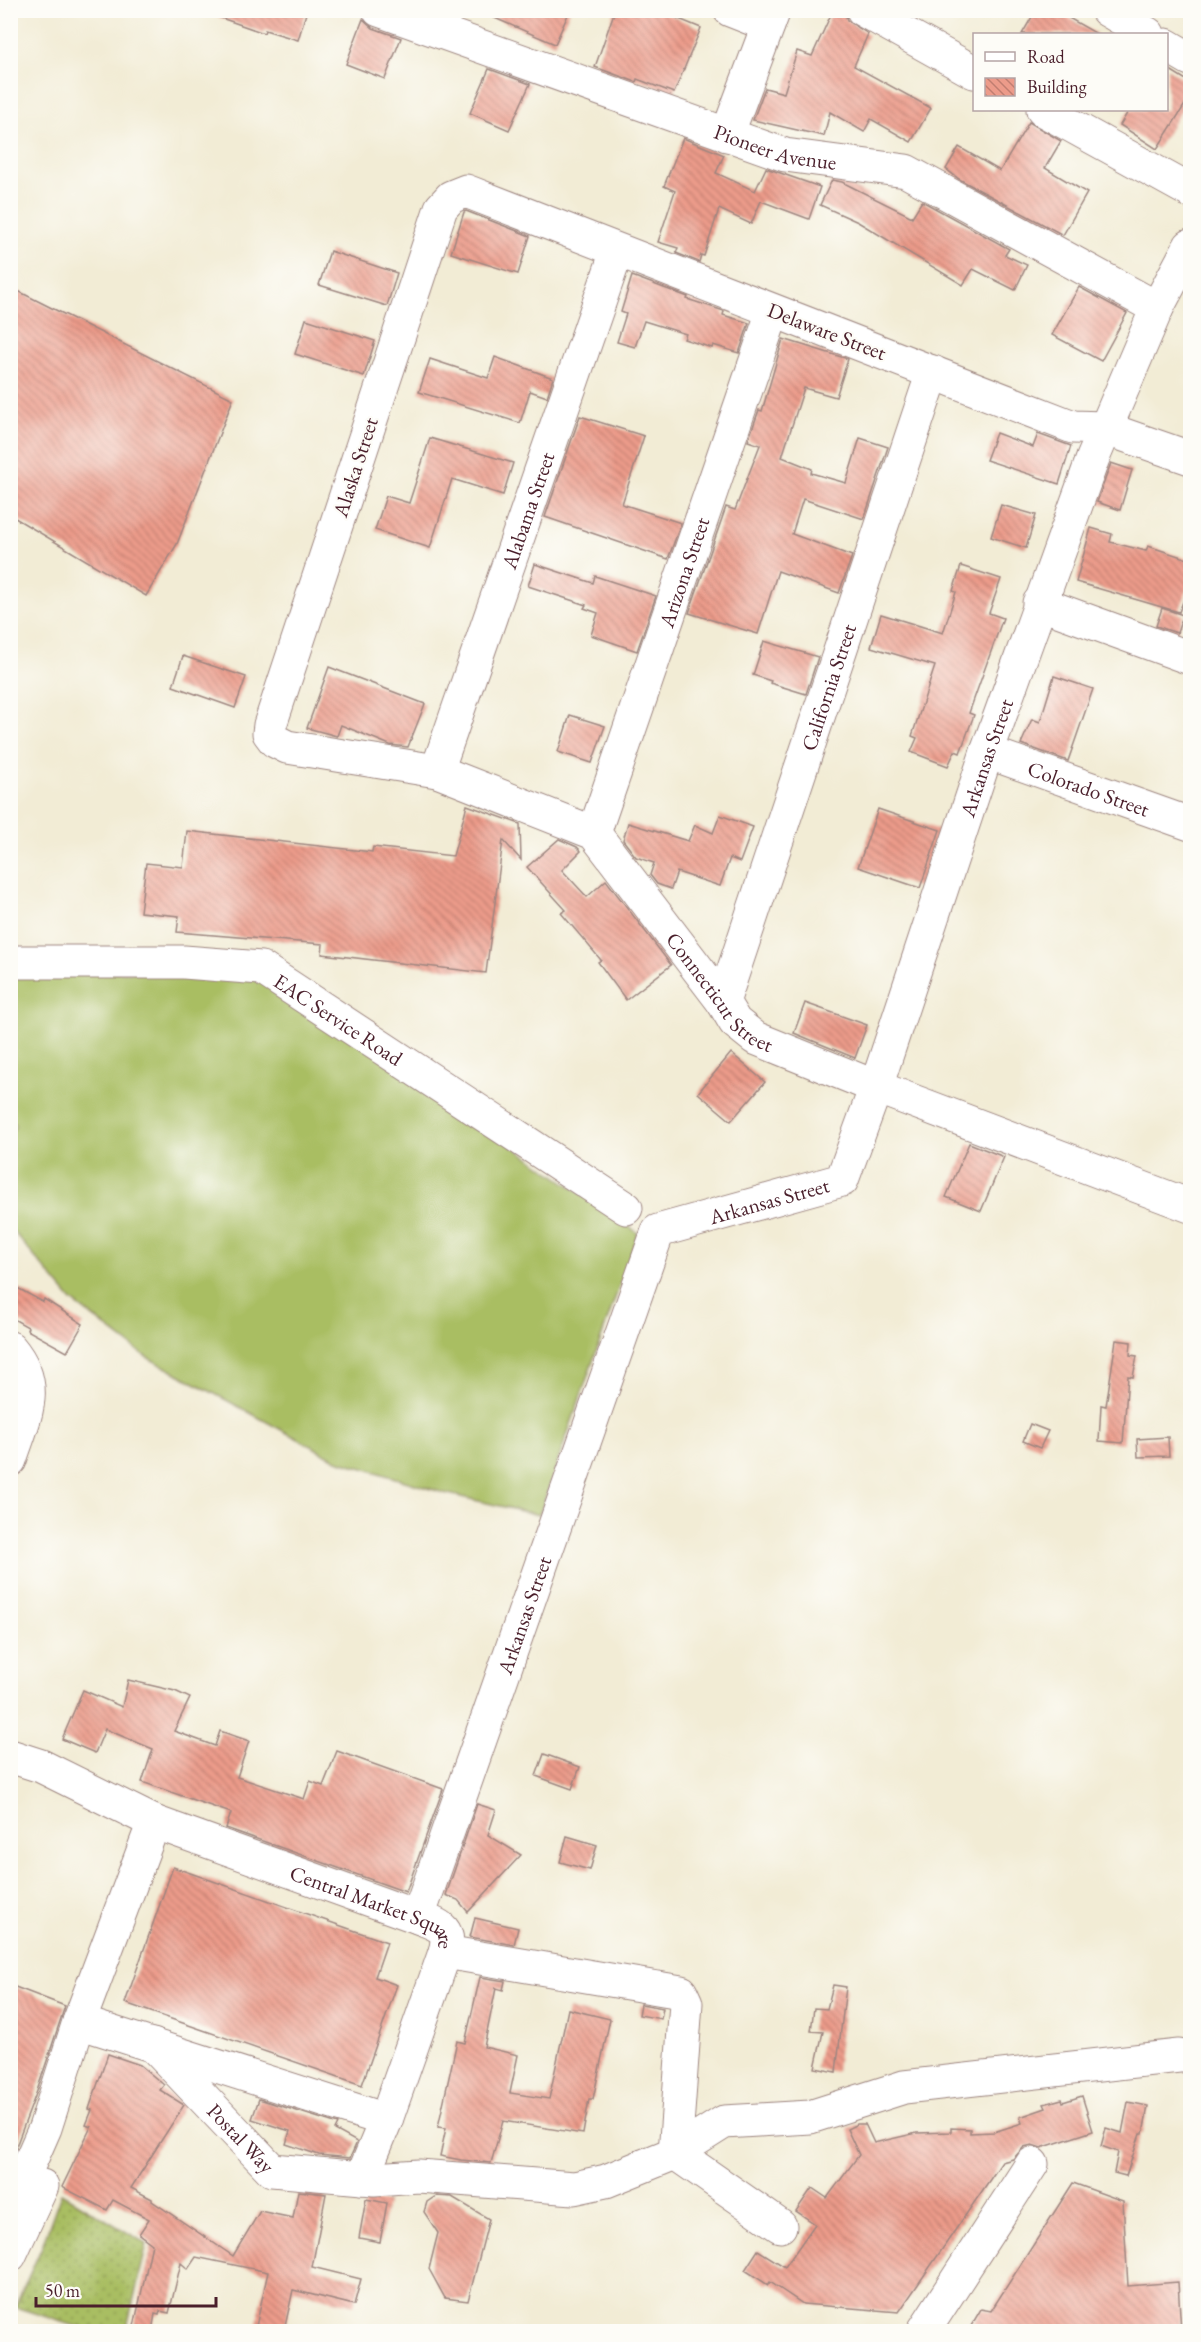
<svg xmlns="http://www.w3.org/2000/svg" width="1201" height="2342" viewBox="0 0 1201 2342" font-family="'EB Garamond',serif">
<defs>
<pattern id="grass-dots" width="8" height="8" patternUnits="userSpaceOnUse" patternTransform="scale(1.5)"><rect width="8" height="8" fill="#a9be62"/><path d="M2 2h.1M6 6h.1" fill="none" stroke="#8c9a51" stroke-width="1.8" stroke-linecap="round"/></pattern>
<pattern id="building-back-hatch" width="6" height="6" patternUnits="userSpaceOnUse" patternTransform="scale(1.5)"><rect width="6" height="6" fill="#ec9b8a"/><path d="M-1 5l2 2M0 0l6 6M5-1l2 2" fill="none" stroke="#c17e71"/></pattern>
</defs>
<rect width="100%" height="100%" fill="#fdfcf7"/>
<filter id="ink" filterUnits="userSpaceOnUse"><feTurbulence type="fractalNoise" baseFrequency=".0167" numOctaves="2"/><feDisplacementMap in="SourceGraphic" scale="12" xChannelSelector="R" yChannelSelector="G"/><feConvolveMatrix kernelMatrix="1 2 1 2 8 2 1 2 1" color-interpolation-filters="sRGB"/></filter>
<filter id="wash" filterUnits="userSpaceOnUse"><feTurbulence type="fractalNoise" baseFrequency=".008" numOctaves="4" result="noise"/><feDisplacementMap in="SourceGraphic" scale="24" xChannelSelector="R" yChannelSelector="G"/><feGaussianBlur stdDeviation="1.35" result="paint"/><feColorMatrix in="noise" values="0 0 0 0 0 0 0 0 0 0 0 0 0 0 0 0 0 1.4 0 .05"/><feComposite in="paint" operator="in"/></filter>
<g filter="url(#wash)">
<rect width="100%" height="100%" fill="#f2ecd5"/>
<path fill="url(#grass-dots)" stroke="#7a6e46" stroke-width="1.5" d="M61,2193L147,2244L126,2331H91L15,2307L41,2249Z"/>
<path fill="#a9be62" stroke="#7a6e46" stroke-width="1.5" d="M10,969L268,976L638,1233L539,1515L444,1493L337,1460L145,1356L72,1301L11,1229V1132L16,1126L10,1116Z"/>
<g id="blocks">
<g fill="url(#building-back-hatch)">
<path d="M208,10H307L298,40L265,30L264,33L207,13Z"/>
<path d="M476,10H570L555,44Z"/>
<path d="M615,10H657L701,28L674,93L637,79L636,82L595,67Z"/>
<path d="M833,10H844L847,20L868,34L854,66L931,108L911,142L871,119L864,132L830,112L824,136L753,120L765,88L784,93L797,51L812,56Z"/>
<path d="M1036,10H1055L1097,34H1022Z"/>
<path d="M363,19L373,28L401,38L385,79L346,64Z"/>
<path d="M1167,68L1191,83V95L1157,149L1120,125L1129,110H1167Z"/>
<path d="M489,69L530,84L509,130L470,113Z"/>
<path d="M1029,122L1061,141L1045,168L1087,193L1063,235L959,179L946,169L959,147L1000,171Z"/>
<path d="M683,138L724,155L716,173L755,191L766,168L820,187L809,219L761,201L751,224L719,209L704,256L701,255L699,262L676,253L678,248L658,242L675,191L664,186Z"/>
<path d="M832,180L842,182L912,217L922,201L1009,249L1005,255L1027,265L1015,290L973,269L963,285L858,222L820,205Z"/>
<path d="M466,211L530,236L518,274L451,253L464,212Z"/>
<path d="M330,251L397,273L387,306L319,285Z"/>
<path d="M632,276L688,297L687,299L724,311L723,315L749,323L739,353L713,345L712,348L684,339L686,334L644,321L635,347L617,342L626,314L621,312Z"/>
<path d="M10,287L233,399L177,544L146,596L10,515Z"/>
<path d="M1079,287L1127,313L1101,361L1052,335Z"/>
<path d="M306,319L375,341L364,376L295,354Z"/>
<path d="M783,339L848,359L836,397L804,388L782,457L812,469L811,473L846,483L860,438L888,447L864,519L803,499L792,534L852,556L839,593L778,571L758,634L689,613L726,507L735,510L760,445L748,441L759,410L762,411Z"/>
<path d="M495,357L553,378L547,397L530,391L520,423L419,392L430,359L488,378Z"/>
<path d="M580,416L644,436L622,504L681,523L668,559L545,517Z"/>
<path d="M996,433L1033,447L1038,434L1071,446L1059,484L986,460Z"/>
<path d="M430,438L513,463L503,495L452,479L430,548L375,530L386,496L409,503Z"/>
<path d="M1111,463L1132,470L1120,510L1097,502Z"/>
<path d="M1001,505L1036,515L1026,548L991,537Z"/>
<path d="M1091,528L1112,534L1110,542L1146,551L1148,546L1191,560V581L1179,612L1076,582Z"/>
<path d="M535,564L593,583L595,576L656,596L637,651L591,635L598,613L584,608L586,605L528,586Z"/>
<path d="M961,566L1001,579L989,613L1003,618L969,713L974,715L960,753L955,751L948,766L911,752L917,738L912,736L935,666L871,647L881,614L943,633L956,592L953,591Z"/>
<path d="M1162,608L1183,615L1177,633L1156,626Z"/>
<path d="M764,641L818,657L806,694L770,683L771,681L753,675Z"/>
<path d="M183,656L246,677L235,708L173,686Z"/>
<path d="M329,667L425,704L408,747L390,745L341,725L337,736L307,728Z"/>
<path d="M1054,676L1093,689L1068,761L1021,744L1032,719L1040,722Z"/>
<path d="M570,715L605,726L592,763L558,752Z"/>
<path d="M467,805L520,824L521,860L503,840L486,973L322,954L323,944L177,932L179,916L140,912L146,863L183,867L187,831L372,852L373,847L453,856Z"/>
<path d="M878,809L940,830L920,888L858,867Z"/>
<path d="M720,815L753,827L740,862L730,858L720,886L677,872L671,889L657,884L650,875L654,863L636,857L623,840L628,823L688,841L695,825L713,833Z"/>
<path d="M559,839L577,847L581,851L562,870L587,897L606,880L671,965L626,1000L598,962L601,960L561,913L566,910L527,867Z"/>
<path d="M805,1003L867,1025L855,1058L794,1033Z"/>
<path d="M731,1053L765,1082L731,1121L698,1093Z"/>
<path d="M969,1143L1004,1157L981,1211L946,1197Z"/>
<path d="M10,1284L43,1302L44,1299L83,1324L67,1352L27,1330L28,1327L10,1317Z"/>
<path d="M1116,1340L1131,1342L1130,1355L1137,1356L1133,1377L1128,1376L1123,1443L1099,1441L1101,1405L1106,1406Z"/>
<path d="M1030,1424L1048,1431L1040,1448L1023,1441Z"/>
<path d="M1168,1437L1169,1456L1138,1457L1137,1439Z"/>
<path d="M128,1680L175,1691L190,1698L174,1731L215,1746L220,1731L249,1741L237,1777L304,1799L310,1781L323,1786L337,1751L443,1789L406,1892L226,1828L231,1813L142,1782L153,1749L105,1729L95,1753L62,1739L83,1690L122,1707Z"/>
<path d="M544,1754L580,1767L572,1789L536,1776Z"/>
<path d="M477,1804L496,1810L488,1835L521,1855L468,1912L458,1900L446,1895Z"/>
<path d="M567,1836L597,1845L590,1870L560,1862Z"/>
<path d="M173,1867L387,1942L375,1977L397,1985L362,2085L125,2003Z"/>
<path d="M475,1918L518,1928L514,1945L470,1937Z"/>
<path d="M480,1977L505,1981L503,1990L496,1988L484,2047L518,2055L510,2093L549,2099L568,2009L610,2019L593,2099H589L583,2134L503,2121L491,2163L461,2160L440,2156L446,2128L438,2127L457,2041L465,2043Z"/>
<path d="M10,1985L65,2006L37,2091L12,2157Z"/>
<path d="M833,1985L846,1987L836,2072L815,2068L823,2032L811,2031L814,2008L827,2009Z"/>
<path d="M641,2004L663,2008L661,2019L639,2015Z"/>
<path d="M108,2054L140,2065L164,2085L160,2090L184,2105L131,2188L152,2199V2201L233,2256L260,2211L293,2218L298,2191L326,2194L312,2267L361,2279L354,2305L293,2290L284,2331H255L268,2272L196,2257L188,2269L181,2263L169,2313L160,2311L159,2315L155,2314L152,2331H133L152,2244L139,2234L149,2219L113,2200L107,2210L62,2187L91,2127L86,2125L92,2110L89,2109Z"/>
<path d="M1082,2096L1093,2131L1041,2148L1032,2145L1024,2147L1013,2159L1002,2162L899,2312L803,2304L770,2282L768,2285L745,2270L758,2250L785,2267L815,2224L796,2211L812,2188L827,2198L859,2155L847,2129L857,2124H865L874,2143L917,2133L951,2132V2128L970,2129V2133L994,2132L1022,2123L1020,2117L1046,2108L1044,2104L1062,2099L1063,2102Z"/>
<path d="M259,2099L338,2124L335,2130L357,2142L350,2158L319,2155L286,2144L290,2131L252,2119Z"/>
<path d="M1128,2102L1148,2106L1143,2134H1140L1126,2176L1114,2173L1118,2152L1101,2146L1106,2128L1122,2133Z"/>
<path d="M1073,2183L1123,2201L1128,2286L1178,2282L1181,2331H968L981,2309L991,2311Z"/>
<path d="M436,2196L452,2197L489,2219L468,2301L445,2298L429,2269L438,2233L424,2212L427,2202Z"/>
<path d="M366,2199L387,2203L380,2242L359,2238Z"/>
</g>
</g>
</g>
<g filter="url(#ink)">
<use href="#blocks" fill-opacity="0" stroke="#9e8680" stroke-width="1.5"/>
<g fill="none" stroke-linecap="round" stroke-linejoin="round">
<g stroke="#9e8680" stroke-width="35">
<g id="minor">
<path id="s1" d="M379,10L785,155L906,171L1157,308"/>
<path d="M730,10L768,25"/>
<path d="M863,10L974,72"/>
<path d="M1107,10L1148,34"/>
<path d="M1166,45L1190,59"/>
<path d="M1043,110L1190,191"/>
<path d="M727,135L774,10"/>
<path id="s2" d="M1190,458L1104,428L1073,427L466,191L451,197L441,208L270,725L269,733L275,741L287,747L437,771L594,833L723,1002L735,1022L755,1038L876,1087L1190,1206"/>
<path d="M1039,603L1190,658"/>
<path id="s3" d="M987,752L1190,824"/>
<path id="s4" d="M437,771L617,251"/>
<path id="s5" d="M594,833L773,311"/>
<path id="s6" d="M10,962H184L261,968L626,1208"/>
<path id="s7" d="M723,1002L933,372"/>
<path d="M10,1348C43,1387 24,1417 10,1460"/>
<path id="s8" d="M10,1756L41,1766L154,1822L418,1917C437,1925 452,1927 445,1952L386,2120L362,2178"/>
<path id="s9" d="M418,1917L658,1231L842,1180L876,1087L987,752L1093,458L1157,308L1190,246"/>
<path d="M445,1952L681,1992L686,2003L675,2153"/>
<path d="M79,2022L386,2120"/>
<path id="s10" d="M153,2045L272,2170L374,2179L419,2176L574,2188L606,2181L675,2153L724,2122L810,2117L904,2087L1179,2056"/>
<path d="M675,2153L780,2226"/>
<path d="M10,2208L45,2128L79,2022L154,1822"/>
<path d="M10,2255L42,2186"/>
<path d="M923,2332L1032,2164"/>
</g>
</g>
<use href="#minor" stroke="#fff" stroke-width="33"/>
</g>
</g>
<g text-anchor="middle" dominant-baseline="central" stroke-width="4.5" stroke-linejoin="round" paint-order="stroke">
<g font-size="21" fill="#4a1f2b" stroke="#fdfcf7">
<text stroke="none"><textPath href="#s1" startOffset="420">Pioneer Avenue</textPath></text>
<text transform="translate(827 331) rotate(21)">Delaware Street</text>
<text transform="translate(355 467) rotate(-72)">Alaska Street</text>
<text stroke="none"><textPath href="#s4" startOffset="276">Alabama Street</textPath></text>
<text stroke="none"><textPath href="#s5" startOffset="276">Arizona Street</textPath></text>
<text stroke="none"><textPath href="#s7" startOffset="332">California Street</textPath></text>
<text stroke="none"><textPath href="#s9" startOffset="1364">Arkansas Street</textPath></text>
<text stroke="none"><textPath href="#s3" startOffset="108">Colorado Street</textPath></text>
<text stroke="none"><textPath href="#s2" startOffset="1905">Connecticut Street</textPath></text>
<text stroke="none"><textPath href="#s6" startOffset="344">EAC Service Road</textPath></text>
<text stroke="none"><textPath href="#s9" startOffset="842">Arkansas Street</textPath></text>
<text stroke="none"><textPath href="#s9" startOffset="320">Arkansas Street</textPath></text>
<text stroke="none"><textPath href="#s8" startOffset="396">Central Market Square</textPath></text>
<text stroke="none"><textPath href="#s10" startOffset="128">Postal Way</textPath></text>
</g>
</g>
<rect width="1201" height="2342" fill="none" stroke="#fdfcf7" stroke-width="36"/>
<rect x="973" y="33" width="195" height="78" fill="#fdfcf7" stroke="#b5a4a5" stroke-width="1.5"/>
<rect x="985" y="52" width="30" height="9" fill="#ffffff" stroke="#b5a4a5" stroke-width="1.5"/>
<text x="1027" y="63" font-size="18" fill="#4a1f2b">Road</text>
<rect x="985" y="78" width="30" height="18" fill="url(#building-back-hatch)" stroke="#b5a4a5" stroke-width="1.5"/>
<text x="1027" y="93" font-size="18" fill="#4a1f2b">Building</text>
<path d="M36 2297v9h180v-9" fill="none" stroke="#4a1f2b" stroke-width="3"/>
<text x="45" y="2297" font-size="18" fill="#4a1f2b" stroke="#fdfcf7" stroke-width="4.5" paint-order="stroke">50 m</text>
</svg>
